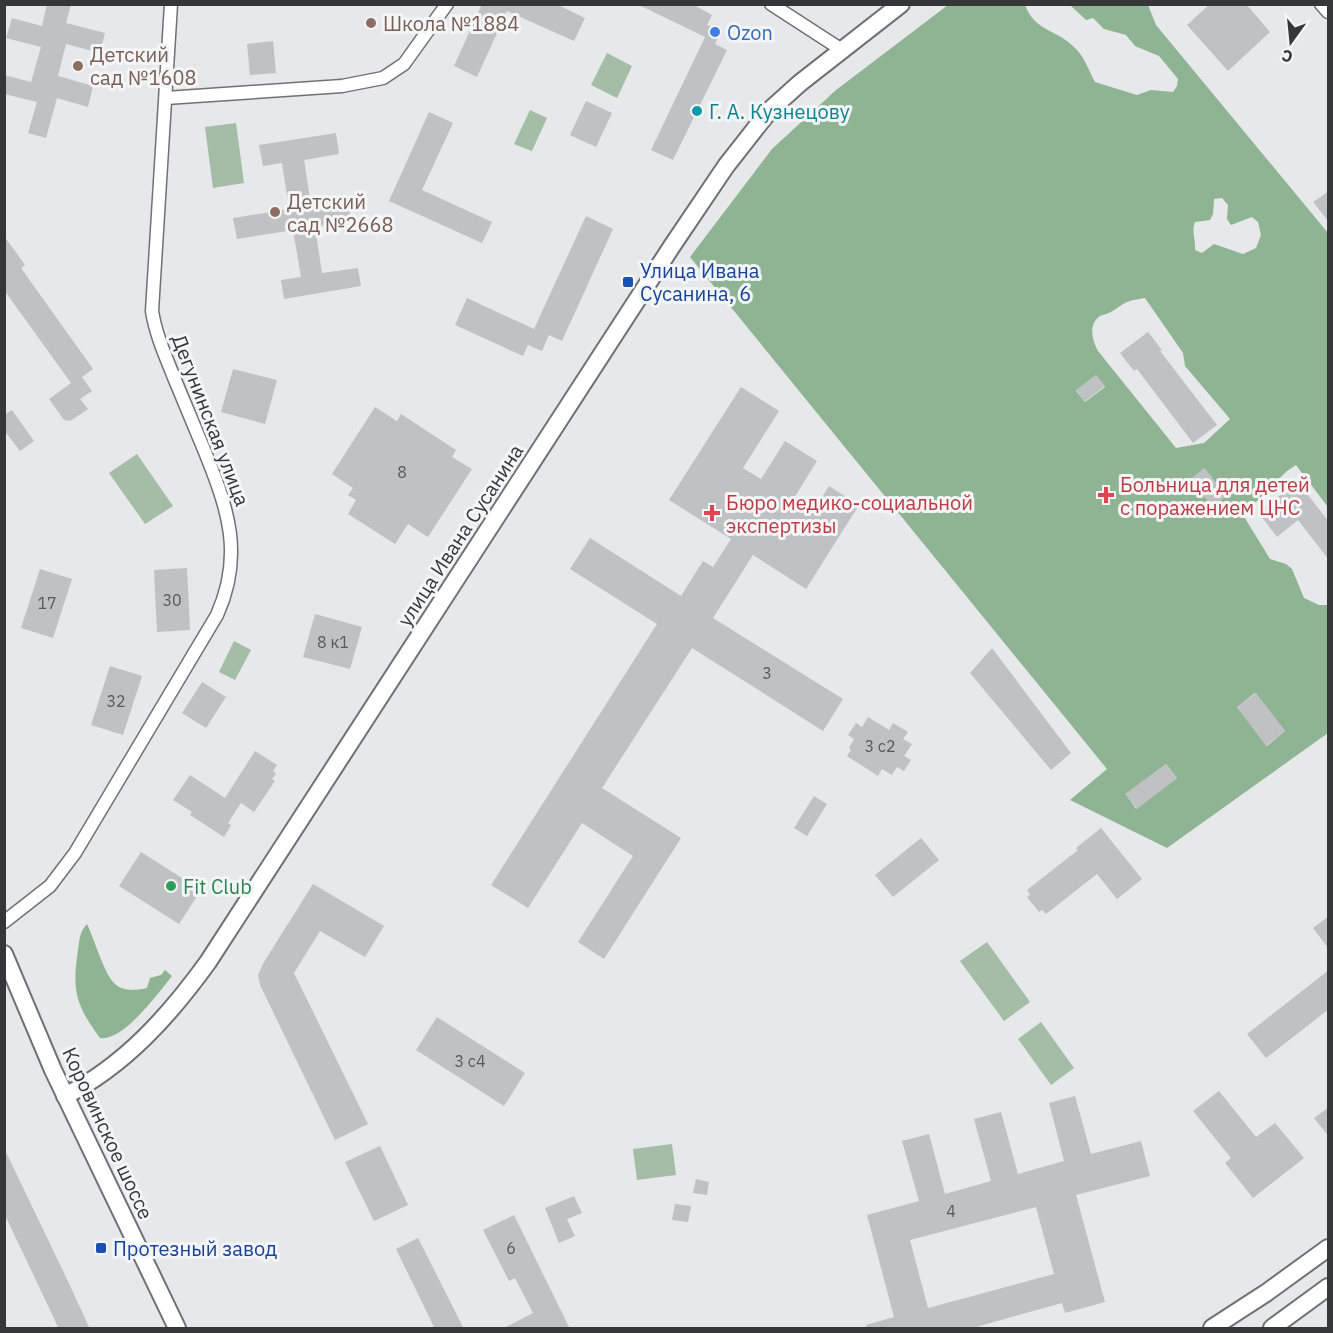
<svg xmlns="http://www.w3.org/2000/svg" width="1333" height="1333" viewBox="0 0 1333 1333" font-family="'IBM Plex Sans',sans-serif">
<rect width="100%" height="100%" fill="#e6e8ea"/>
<g fill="#a3bda6">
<path d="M607,53L632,66L617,98L591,85Z"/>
<path d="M530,110L547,118L532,151L514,144Z"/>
<path d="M236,123L244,183L213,188L205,127Z"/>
<path d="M137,454L173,506L145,524L109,473Z"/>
<path d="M234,641L251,650L235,680L219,672Z"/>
<path d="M987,942L1030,1002L1004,1021L960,961Z"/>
<path d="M1041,1022L1074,1068L1051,1085L1018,1039Z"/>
<path d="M672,1144L676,1175L637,1180L633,1149Z"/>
</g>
<g fill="#8fb494" fill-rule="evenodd">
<path d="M948,5H1025C1035,32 1057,29 1075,48C1084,56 1089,71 1095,82L1137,95L1151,90L1173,92L1177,86L1178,79L1159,56L1135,46L1126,35L1104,29L1093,18L1086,20L1070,5H1148L1156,25L1328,233V507L1296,465L1287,471L1243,515L1270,559L1286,564L1292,569L1304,598L1319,605H1328V733L1167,848L1070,800L1107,769L690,257L772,149L836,90ZM1222,198L1228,205L1227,219L1231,225L1252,217L1258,222L1261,235L1256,248L1243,254L1214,244L1202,253L1195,250C1196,240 1191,231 1195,222L1210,220L1213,214L1214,199ZM1145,298L1183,353L1185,366L1230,419L1204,443L1176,448L1098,351C1092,340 1088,324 1100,316C1105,314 1110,313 1114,310C1128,301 1127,301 1145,298ZM1096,375L1105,387L1085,402L1076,391ZM1205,469L1226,496L1212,506L1191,479ZM1255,693L1285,731L1267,746L1237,707ZM1166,764L1177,778L1136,809L1126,794Z"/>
<path d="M87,924C94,938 104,974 115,984C123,992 138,990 147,988L150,978L161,975L165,970L172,976C159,992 123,1042 100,1038C75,1004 72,990 78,950C80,938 79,933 87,924Z"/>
</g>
<g fill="#bfc1c3" fill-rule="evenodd">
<path d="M47,4H71L66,23L105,33L100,53L66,44L58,76L93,86L88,107L57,98L46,138L28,133L37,102L4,94V75L31,82L41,47L6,38L12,18L42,26Z"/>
<path d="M482,4H556L585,18L574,41L507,11L477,77L454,66Z"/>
<path d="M637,4H692L712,15L707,25L721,31L715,44L727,50L673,160L651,150L705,37Z"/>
<path d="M1210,4H1246L1270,32L1228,71L1187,25Z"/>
<path d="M273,41L276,73L250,75L247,44Z"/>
<path d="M586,101L612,113L596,147L570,135Z"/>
<path d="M429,112L453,123L422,190L492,222L482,243L389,201Z"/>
<path d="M336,133L339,154L304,160L311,205L348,199L351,221L315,227L322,273L358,268L361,286L284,299L281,280L301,277L293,230L237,239L233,218L289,209L282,163L263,166L259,145Z"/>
<path d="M1329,191V222L1313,202Z"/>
<path d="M586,216L613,229L562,341L549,335L542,351L528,345L523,356L455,325L467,298L534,329Z"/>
<path d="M4,236L25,265L21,268L93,369L82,377L92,391L80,399L88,409L70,421L64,420L49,399L71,383L4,290Z"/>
<path d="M1148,332L1162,350L1160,351L1217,425L1193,443L1137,369L1134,371L1120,353Z"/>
<path d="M233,369L277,380L265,424L221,412Z"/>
<path d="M1096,375L1105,386L1084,402L1076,390Z"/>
<path d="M741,387L779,411L743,468L761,479L785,441L817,461L794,498L814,510L829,486L859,505L806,589L753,555L713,618L843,699L823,731L692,648L602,788L681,838L604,959L578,942L633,856L582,823L528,908L491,885L657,624L570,569L590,538L681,596L703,561L713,567L731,539L669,500Z"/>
<path d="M375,407L397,421L401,414L456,450L452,457L472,469L428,537L408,524L395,544L348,514L356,500L348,495L353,488L332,474Z"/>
<path d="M12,410L34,441L20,451L4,430V415Z"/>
<path d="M1204,468L1226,496L1212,506L1191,479Z"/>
<path d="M1298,482L1329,522V560L1298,520L1277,537L1258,512Z"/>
<path d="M187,568L190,630L157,632L154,570Z"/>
<path d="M40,569L72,579L53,638L21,628Z"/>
<path d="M315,614L362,627L350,669L303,657Z"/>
<path d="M992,648L1071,753L1051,770L970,673Z"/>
<path d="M110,666L142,676L123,735L91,725Z"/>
<path d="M202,682L226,697L206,728L182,713Z"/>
<path d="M1256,693L1285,731L1266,746L1237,707Z"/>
<path d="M868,717L889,730L893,723L908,732L903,739L912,744L904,756L911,760L904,771L897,767L892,775L882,769L878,776L847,756L851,750L849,748L854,739L848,735L856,723L862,727Z"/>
<path d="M255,751L277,765L273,771L276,774L272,779L275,781L254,812L241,803L228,823L231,825L224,837L190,815L192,812L173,800L190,775L225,798Z"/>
<path d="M1166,764L1177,778L1137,809L1125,794Z"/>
<path d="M814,796L827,804L807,836L794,828Z"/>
<path d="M1101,828L1142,879L1117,899L1097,874L1046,914L1042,910L1039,912L1027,897L1030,895L1027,890L1078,850L1076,848Z"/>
<path d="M921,838L939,860L893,897L875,875Z"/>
<path d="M141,852L201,890L179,924L119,886Z"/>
<path d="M313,884L384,926L365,957L320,931L294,973L368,1124L335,1140L260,985L258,975L264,962Z"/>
<path d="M1329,916V949L1313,928Z"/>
<path d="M1329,970V1009L1266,1058L1247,1034Z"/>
<path d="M437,1017L525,1073L504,1106L416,1050Z"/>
<path d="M1219,1091L1256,1137L1275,1123L1304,1158L1253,1198L1225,1163L1231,1158L1193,1111Z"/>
<path d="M1075,1096L1091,1154L1141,1141L1150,1176L1076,1195L1105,1302L1065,1313L1062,1303L969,1329H867L866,1325L894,1317L867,1215L919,1201L902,1141L929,1134L945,1194L991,1181L974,1119L1001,1112L1018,1174L1064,1161L1049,1103ZM1036,1207L1054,1274L928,1308L910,1240Z"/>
<path d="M1329,1107V1137L1314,1118Z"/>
<path d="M380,1146L408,1205L374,1221L345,1162Z"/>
<path d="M4,1148L65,1275L90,1329H59L4,1213Z"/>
<path d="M696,1179L709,1182L707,1195L693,1193Z"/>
<path d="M574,1196L582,1213L567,1219L575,1236L559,1243L545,1208Z"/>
<path d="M675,1204L691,1206L688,1222L672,1220Z"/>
<path d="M514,1215L539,1266L570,1329H502L533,1313L515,1278L509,1281L483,1230Z"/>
<path d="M418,1238L464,1329H435L396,1249Z"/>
</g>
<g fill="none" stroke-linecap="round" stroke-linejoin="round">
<g stroke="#6f7173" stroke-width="15">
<g id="street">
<path d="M771,4L842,50"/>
<path d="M1321,4L1328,12"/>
<path d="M166,98L342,86L383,78L404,64L447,4"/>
<path d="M4,922L50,886L75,853L217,615C244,555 228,509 205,452C195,428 185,404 175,380C166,357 156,336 152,311L171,4"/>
</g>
</g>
<g stroke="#6f7173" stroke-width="20">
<g id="secondary">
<path d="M4,954L53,1070L177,1328"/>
<path d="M65,1096C125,1065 169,1016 208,962L672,246L726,166L770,110L800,83L901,4"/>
<path d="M1212,1328L1266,1293L1328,1248"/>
<path d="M1272,1328L1328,1287"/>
</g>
</g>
<use href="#street" stroke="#fff" stroke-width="12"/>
<use href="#secondary" stroke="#fff" stroke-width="16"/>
</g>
<g fill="#8d6e63" stroke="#f3f5f7" stroke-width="2">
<circle cx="371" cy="23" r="6"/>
<circle cx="78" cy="66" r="6"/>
<circle cx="275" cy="212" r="6"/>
</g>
<circle fill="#3f7fe0" stroke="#f3f5f7" stroke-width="2" cx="715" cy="32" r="6"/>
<circle fill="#0f9aa8" stroke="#f3f5f7" stroke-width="2" cx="697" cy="111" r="6"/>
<g fill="#1a4fb4" stroke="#f3f5f7" stroke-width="2">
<rect x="622" y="276" width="12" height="12" rx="3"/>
<rect x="95" y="1242" width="12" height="12" rx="3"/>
</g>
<g fill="#e0444e" stroke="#f3f5f7" stroke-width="2">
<path d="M1103 486h6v6h6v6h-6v6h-6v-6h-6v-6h6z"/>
<path d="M709 504h6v6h6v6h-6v6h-6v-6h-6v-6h6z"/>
</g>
<circle fill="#2e9e5b" stroke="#f3f5f7" stroke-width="2" cx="171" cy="886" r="6"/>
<g text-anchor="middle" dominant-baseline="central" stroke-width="6" stroke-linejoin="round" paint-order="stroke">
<g font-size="16" fill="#58595a">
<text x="402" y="472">8</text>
<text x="172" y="600">30</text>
<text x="47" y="603">17</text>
<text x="333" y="642">8 к1</text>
<text x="767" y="673">3</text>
<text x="116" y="701">32</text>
<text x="880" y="746">3 с2</text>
<text x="470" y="1061">3 с4</text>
<text x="951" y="1211">4</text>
<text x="511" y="1248">6</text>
</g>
<g font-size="20" fill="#785e54" stroke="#f3f5f7" text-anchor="start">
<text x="383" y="23">Школа №1884</text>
<text x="90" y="54">Детский<tspan x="90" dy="23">сад №1608</tspan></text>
<text x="287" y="201">Детский<tspan x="287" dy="23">сад №2668</tspan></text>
</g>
<g font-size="20" fill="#366cbe" stroke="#f3f5f7" text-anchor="start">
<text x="727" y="32">Ozon</text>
</g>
<g font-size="20" fill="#0d838f" stroke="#f3f5f7" text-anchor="start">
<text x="709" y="111">Г. А. Кузнецову</text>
</g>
<g font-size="20" fill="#164399" stroke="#f3f5f7" text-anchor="start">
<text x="640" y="270">Улица Ивана<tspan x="640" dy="23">Сусанина, 6</tspan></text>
<text x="113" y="1248">Протезный завод</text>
</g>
<g font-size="20" fill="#353637" stroke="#f3f5f7">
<text transform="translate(211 420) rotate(69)">Дегунинская улица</text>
<text transform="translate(460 535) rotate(-57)">улица Ивана Сусанина</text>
<text transform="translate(108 1133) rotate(65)">Коровинское шоссе</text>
</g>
<g font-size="20" fill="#be3a42" stroke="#f3f5f7" text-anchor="start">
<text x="1120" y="484">Больница для детей<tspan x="1120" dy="23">с поражением ЦНС</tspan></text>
<text x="726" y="502">Бюро медико-социальной<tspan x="726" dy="23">экспертизы</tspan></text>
</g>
<g font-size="20" fill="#27864d" stroke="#f3f5f7" text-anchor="start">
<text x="183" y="886">Fit Club</text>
</g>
</g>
<rect width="1333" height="1333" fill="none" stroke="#353637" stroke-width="12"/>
<g transform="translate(1291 42) rotate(195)" stroke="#f3f5f7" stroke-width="4.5" paint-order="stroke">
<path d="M0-4.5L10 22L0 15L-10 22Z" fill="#353637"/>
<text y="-9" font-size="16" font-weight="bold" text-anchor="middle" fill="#353637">С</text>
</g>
</svg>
